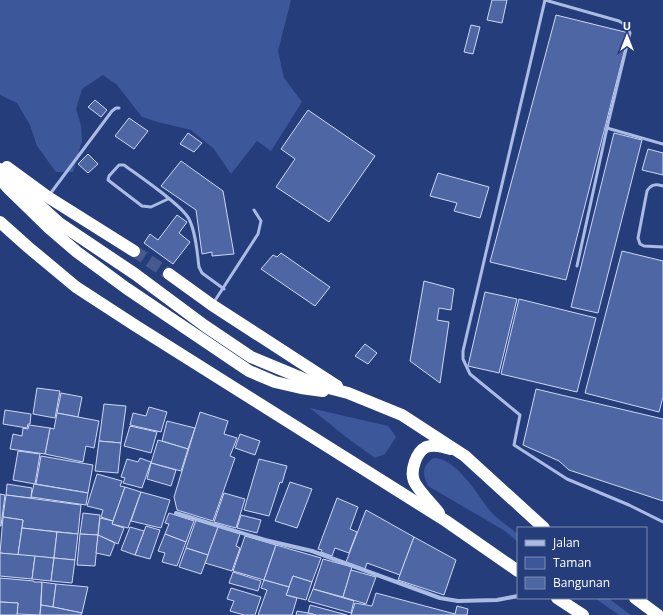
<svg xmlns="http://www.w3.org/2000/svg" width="663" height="615" viewBox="0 0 663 615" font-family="'Open Sans',sans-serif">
<rect width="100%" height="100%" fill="#263d7c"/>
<g fill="#3d579b">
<path d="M0,0H291L278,51L284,78L302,102L271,151L257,141L231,174L214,149L191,130L158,122L142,117L117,85L103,75L82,89L76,109L81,125L82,141L73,172H56L37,146L30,125L17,103L0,95Z"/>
<path d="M310,408L388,426L396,437L385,454L375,458L346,437Z"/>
<path d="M434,458C457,458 478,496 491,512C499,520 509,527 518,534V542L505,531L428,486C422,474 422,465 434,458Z"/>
<path d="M595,598H608L631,615H619Z"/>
</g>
<g fill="#4e66a4" stroke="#cdd8f4">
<path d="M492,0H507L502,23L487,20Z"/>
<path d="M556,15L629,33L566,280L490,262Z"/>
<path d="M471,25L480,27L473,54L464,52Z"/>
<path d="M95,100L107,110L101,117L88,107Z"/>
<path d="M308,110L375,156L329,222L276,187L295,159L281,149Z"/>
<path d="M129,118L148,131L134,149L115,136Z"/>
<path d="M188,133L202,143L194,152L180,144Z"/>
<path d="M614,133L642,140L598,313L571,307Z"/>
<path d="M648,149L663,153V175L642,170Z"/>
<path d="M88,154L98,164L88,173L78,164Z"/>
<path d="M181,161L223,191L234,254L212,256V252L202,254L196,210L161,186Z"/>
<path d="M438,173L489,187L480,218L454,211L457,203L430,196Z"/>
<path d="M177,215L187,222L179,233L190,242L173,264L144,243L150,234L158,240Z"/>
<path d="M622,251L663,261V397L659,412L585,393Z"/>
<path d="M281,253L330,287L315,306L261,269L273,255L277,257Z"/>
<path d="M424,281L454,289L451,310L439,308L437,320L449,322L440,383L410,361Z"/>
<path d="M485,292L517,299L499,373L468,366Z"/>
<path d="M519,299L596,318L577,392L501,374Z"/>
<path d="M365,344L377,353L368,364L355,356Z"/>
<path d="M37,388L60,391L55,418L33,414Z"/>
<path d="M536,389L663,419V501L569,470L559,461L523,445Z"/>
<path d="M61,393L82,397L78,417L57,413Z"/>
<path d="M104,404L126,406L121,443L99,441Z"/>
<path d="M149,407L167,412L161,432L130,425L133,413L146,416Z"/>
<path d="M5,410L31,414L30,424H28L27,428L3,424Z"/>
<path d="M200,412L228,421L224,434L237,438L230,456L235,458L213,521L177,510L174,497Z"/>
<path d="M57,413L99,421L94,448L86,446L83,462L45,454L50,428L54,429Z"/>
<path d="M167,421L195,428L188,449L162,441Z"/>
<path d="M29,425L50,428L45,454L10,449L13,434L22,436L23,428L28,429Z"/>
<path d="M130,426L157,432L151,453L124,446Z"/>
<path d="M240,434L260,441L255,455L235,448Z"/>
<path d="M158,440L188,449L181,471L151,463Z"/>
<path d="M99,441L121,443L118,473L95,471Z"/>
<path d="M18,451L40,454L35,484L13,480Z"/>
<path d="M41,456L93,465L88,493L36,484Z"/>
<path d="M140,458L151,462L142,488L123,483L125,478L121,477L127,459L138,462Z"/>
<path d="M259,459L287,466L282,483L280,482L269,516L244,510Z"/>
<path d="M151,463L176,470L171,486L147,479Z"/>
<path d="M97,474L122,481L120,486L125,487L113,521L101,517L103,510L87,506Z"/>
<path d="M290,482L312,489L297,528L275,521Z"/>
<path d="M7,484L32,488L31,498L6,495Z"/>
<path d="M34,484L88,493L86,505L31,497Z"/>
<path d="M125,487L141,492L128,528L112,524Z"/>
<path d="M141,492L170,500L161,528L131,521Z"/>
<path d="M224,493L245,499L236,528L214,522Z"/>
<path d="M0,494L5,495L1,526H0Z"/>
<path d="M6,495L81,505L78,534L22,528L23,520L3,517Z"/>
<path d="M337,498L358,507L350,529L357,532L349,553L335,548L332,556L321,552L322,550L318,549Z"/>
<path d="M366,510L414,537L400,575L367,563L365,569L346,562Z"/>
<path d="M83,513L100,515L98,535L80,534Z"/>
<path d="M169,513L194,521L186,542L165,534L169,524L165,523Z"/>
<path d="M241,515L261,520L257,533L237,528Z"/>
<path d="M3,517L23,520L18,555L0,553Z"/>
<path d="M100,518L113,521L112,524L124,528L118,544L98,535Z"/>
<path d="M196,520L218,527L208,555L186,548Z"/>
<path d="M146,526L160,530L150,559L135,555Z"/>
<path d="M130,527L144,531L135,555L121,550Z"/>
<path d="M218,527L240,534L236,546L240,548L232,571L205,563Z"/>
<path d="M22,528L57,532L54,558L18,555Z"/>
<path d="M57,532L78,534L75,560L54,558Z"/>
<path d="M80,534L98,535L95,566L77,565Z"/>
<path d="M165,534L186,542L177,566L162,562L165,553L158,551Z"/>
<path d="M98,535L115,543L110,556L96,553Z"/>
<path d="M245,536L276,545L264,580L233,571Z"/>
<path d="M414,537L456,560L444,595L398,580Z"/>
<path d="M276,545L321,558L312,582L293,576L289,587L264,580Z"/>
<path d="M186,548L208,555L201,574L179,567Z"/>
<path d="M0,553L35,556L32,579L0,576Z"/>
<path d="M35,556L54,558L51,581L32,579Z"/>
<path d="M54,558L75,560L72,583L51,581Z"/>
<path d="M323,559L352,567L343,597L313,589Z"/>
<path d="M351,570L376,577L366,604L343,597Z"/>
<path d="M233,572L261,581L258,591L229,583Z"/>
<path d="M293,576L312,582L306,600L286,595Z"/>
<path d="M0,578L34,581V582H42L40,615L17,614L18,603L0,602Z"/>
<path d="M264,580L289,587L286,595L297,598L292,615H258L267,590L261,588Z"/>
<path d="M42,582L56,584L53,607L41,605Z"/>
<path d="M56,584L88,587L82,613L53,607Z"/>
<path d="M231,588L261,597L255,615H244L230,611L234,601L227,599Z"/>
<path d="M313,589L354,601L351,613L308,601Z"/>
<path d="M376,593L455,614L457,606L468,609L467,615H351L355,603L372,606Z"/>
<path d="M0,602L18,603L17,615H0Z"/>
<path d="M41,605L53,607L82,613L81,615H40Z"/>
<path d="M310,605L347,615H316L308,613Z"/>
<path d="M297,611L308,613L316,615H296Z"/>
</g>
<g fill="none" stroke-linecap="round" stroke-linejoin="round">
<path stroke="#475a90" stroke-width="12" stroke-dasharray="12 6" stroke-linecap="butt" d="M134,251L169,274"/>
<g stroke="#aabbe4" stroke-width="3">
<path d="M545,0L463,351V359L470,374L520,415L514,445L567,479L629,505L663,522"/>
<path d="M545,0L619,21L627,26L630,33L607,128L577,266"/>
<path d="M607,128L663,144"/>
<path d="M663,186C656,184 651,184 647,191L638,238L640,244L644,246L663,247"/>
<path d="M50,194L112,111L116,108H119"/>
<path d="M168,199L151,207L142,206L108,180L109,176L119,165H124C139,176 182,205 189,219C196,233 197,252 199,267L202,273L224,289"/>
<path d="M214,302L258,234L261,221L254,210"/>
</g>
<path stroke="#aabbe4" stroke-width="4" d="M176,513L265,540L312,551L440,598L458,601L497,600L518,596"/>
<g stroke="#fff" stroke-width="12">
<path d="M7,167L48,197L134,251"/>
<path d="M0,169L59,223L135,274L205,326L251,357L321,386L348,393L402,415L465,456L544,528"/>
<path d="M0,179L9,189L49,228L77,252L126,288L249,371L275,382L301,388L323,391"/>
<path d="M0,222L28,247L76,287L136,326L446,521L518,571"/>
<path d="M169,274L212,305L337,386"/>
<path d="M439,513C433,505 417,489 414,481C410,471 416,452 426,447C434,444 442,446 450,449"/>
<path d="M557,598L583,615"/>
<path d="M635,598L658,615"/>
</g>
</g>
<rect x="517" y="527" width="130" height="72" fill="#263d7c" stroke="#7d8bb0"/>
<rect x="525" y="540" width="20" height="6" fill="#aabbe4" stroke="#7d8bb0"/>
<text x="553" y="547" font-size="12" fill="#ffffff">Jalan</text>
<rect x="525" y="557" width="20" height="12" fill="#3d579b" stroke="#7d8bb0"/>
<text x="553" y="567" font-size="12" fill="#ffffff">Taman</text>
<rect x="525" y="577" width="20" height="12" fill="#4e66a4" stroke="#7d8bb0"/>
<text x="553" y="587" font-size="12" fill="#ffffff">Bangunan</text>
<g transform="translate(627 36)" stroke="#263d7c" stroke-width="3" paint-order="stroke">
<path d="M0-3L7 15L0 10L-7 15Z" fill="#ffffff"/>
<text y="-6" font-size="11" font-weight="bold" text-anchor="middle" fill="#ffffff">U</text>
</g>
</svg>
